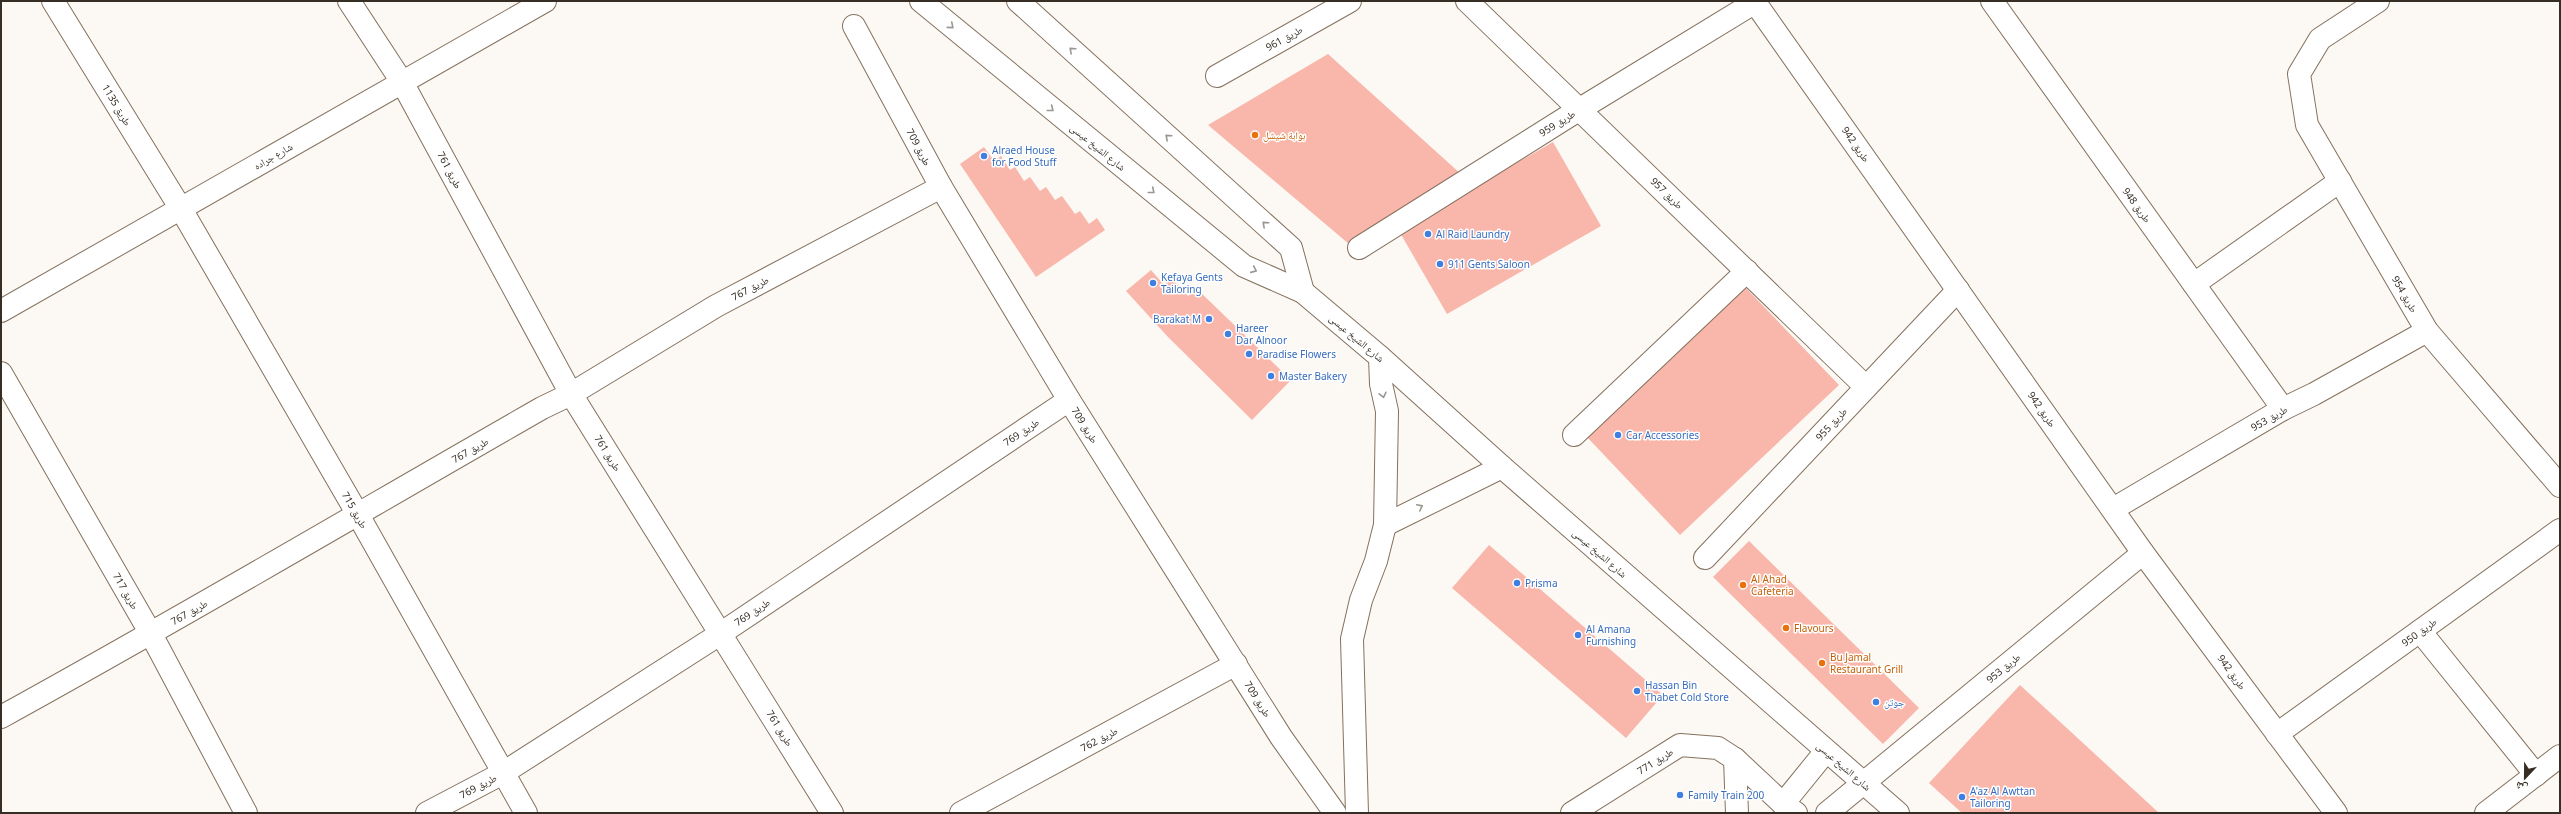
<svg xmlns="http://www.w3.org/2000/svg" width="2561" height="814" viewBox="0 0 2561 814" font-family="'Noto Sans','Noto Naskh Arabic',sans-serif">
<rect width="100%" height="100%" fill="#fcf8f4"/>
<g fill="#f9b6aa">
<path d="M1328,54L1462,175L1349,244L1208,125Z"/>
<path d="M1553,142L1601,226L1447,314L1399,231Z"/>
<path d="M984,147L994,161L1001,156L1010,170L1015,167L1024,181L1030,177L1040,191L1046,187L1055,200L1062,196L1075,214L1080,211L1089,224L1097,218L1105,230L1036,277L960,164Z"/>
<path d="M1151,270L1164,285L1172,279L1188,296L1197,289L1291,380L1252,420L1168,337L1126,291Z"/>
<path d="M1745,287L1839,385L1680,535L1586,436Z"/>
<path d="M1749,541L1919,708L1883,744L1713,577Z"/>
<path d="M1489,545L1663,695L1626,738L1452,588Z"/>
<path d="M2020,685L2159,813H1962L1929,783Z"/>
</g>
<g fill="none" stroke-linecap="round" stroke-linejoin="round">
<g stroke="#84715d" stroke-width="24">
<g id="minor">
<path d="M53,1L181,209L357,513L526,813"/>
<path d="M349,1L402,82L571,394L832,813"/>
<path d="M921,1L1244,266L1303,292L1380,357L1502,467L1898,813"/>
<path d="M1018,1L1291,248L1303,292"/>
<path d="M1467,1L1866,387"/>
<path d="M1754,1L2143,553L2336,813"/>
<path d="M1992,1L2283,409"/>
<path d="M2378,1L2320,39L2299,74L2307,125L2427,331L2560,486"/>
<path d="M854,26L941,187L1069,400L1281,737L1335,813"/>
<path d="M1217,76L1350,1"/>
<path d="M1359,248L1580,109L1757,1"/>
<path d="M2194,284L2340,181"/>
<path d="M1,311L545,1"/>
<path d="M1,373L151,634L246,813"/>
<path d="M1574,435L1747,271"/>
<path d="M2113,509L2283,409L2314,394L2427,331"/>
<path d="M1385,525L1502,467"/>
<path d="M1705,558L1958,290"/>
<path d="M2420,631L2536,775"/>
<path d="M1,717C183,617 362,511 542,408L571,394L716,306L941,187"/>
<path d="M2277,734L2560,530"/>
<path d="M1735,759L1737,813"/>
<path d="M1783,804L1826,751"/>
<path d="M427,813L503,773L720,634L1069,400"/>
<path d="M961,813L1236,664"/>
<path d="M1357,813L1352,639L1361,600L1376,561L1385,525L1387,411L1381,384L1380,357"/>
<path d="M1572,813L1680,745L1718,748L1735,759L1783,804L1796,813"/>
<path d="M1827,813L2143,553"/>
<path d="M2486,813L2560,756"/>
</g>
</g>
<use href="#minor" stroke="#fff" stroke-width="22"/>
</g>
<defs><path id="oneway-chevron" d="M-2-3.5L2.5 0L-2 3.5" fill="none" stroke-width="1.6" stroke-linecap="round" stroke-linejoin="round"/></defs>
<g stroke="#9a9692">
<use href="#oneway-chevron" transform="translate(951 26) rotate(40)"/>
<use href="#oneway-chevron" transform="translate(1072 50) rotate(-138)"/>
<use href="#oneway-chevron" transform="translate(1051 109) rotate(39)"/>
<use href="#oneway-chevron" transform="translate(1168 137) rotate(-138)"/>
<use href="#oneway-chevron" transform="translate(1152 191) rotate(39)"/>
<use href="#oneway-chevron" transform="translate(1265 224) rotate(-138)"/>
<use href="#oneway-chevron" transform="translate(1254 270) rotate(24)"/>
<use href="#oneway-chevron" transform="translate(1383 395) rotate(77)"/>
<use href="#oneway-chevron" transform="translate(1420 507) rotate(-26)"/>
</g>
<g fill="#e8710a" stroke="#fff" stroke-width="1.5">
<circle cx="1255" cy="135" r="4"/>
<circle cx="1743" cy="585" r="4"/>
<circle cx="1786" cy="628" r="4"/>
<circle cx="1822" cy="663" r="4"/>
</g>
<g fill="#3f7fe0" stroke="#fff" stroke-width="1.5">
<circle cx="984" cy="156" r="4"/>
<circle cx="1428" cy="234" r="4"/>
<circle cx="1440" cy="264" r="4"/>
<circle cx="1153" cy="283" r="4"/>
<circle cx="1209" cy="319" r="4"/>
<circle cx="1228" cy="334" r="4"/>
<circle cx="1249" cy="354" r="4"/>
<circle cx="1271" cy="376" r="4"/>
<circle cx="1618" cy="435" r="4"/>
<circle cx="1517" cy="583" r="4"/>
<circle cx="1578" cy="635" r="4"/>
<circle cx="1637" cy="691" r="4"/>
<circle cx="1876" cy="702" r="4"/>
<circle cx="1680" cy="795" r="4"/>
<circle cx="1962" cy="797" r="4"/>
</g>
<g text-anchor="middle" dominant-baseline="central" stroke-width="3" stroke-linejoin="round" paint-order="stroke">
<g font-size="10" fill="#362e25" stroke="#fff">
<text transform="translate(1284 38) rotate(-29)">طريق 961</text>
<text transform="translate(117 105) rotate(59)">طريق 1135</text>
<text transform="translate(1557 123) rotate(-32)">طريق 959</text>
<text transform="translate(1856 144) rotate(55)">طريق 942</text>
<text transform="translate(919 147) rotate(62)">طريق 709</text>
<text transform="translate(1098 147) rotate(39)">شارع الشيخ عيسى</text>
<text transform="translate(273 156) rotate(-30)">شارع جراده</text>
<text transform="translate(450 170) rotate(62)">طريق 761</text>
<text transform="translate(1667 193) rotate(44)">طريق 957</text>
<text transform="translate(2137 205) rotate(54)">طريق 948</text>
<text transform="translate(750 288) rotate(-28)">طريق 767</text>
<text transform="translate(2405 294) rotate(60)">طريق 954</text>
<text transform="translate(1357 338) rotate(40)">شارع الشيخ عيسى</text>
<text transform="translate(2042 409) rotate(55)">طريق 942</text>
<text transform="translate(2269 418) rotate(-30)">طريق 953</text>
<text transform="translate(1831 424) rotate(-47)">طريق 955</text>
<text transform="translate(1085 425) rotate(58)">طريق 709</text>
<text transform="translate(1021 432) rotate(-34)">طريق 769</text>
<text transform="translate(470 450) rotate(-30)">طريق 767</text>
<text transform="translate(608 453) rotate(58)">طريق 761</text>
<text transform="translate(355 510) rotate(60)">طريق 715</text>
<text transform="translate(1600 553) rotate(41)">شارع الشيخ عيسى</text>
<text transform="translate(126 591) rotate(60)">طريق 717</text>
<text transform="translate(189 612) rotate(-30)">طريق 767</text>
<text transform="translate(752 612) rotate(-34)">طريق 769</text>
<text transform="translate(2419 632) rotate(-36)">طريق 950</text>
<text transform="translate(2003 668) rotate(-39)">طريق 953</text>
<text transform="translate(2232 672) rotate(54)">طريق 942</text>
<text transform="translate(1258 699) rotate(58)">طريق 709</text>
<text transform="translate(780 728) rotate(58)">طريق 761</text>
<text transform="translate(1099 739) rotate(-28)">طريق 762</text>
<text transform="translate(1655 761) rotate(-32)">طريق 771</text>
<text transform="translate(1844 766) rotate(41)">شارع الشيخ عيسى</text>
<text transform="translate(478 786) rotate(-28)">طريق 769</text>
</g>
<g font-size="10" fill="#c56008" stroke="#fff" text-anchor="start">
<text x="1263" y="135">بوابة شيشل</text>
<text x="1751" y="579">Al Ahad<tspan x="1751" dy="12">Cafeteria</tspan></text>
<text x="1794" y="628">Flavours</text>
<text x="1830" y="657">Bu Jamal<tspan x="1830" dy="12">Restaurant Grill</tspan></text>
</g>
<g font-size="10" fill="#366cbe" stroke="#fff" text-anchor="start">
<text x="992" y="150">Alraed House<tspan x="992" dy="12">for Food Stuff</tspan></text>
<text x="1436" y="234">Al Raid Laundry</text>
<text x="1448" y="264">911 Gents Saloon</text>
<text x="1161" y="277">Kefaya Gents<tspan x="1161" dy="12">Tailoring</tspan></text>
<text x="1201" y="319" text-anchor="end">Barakat M</text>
<text x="1236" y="328">Hareer<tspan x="1236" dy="12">Dar Alnoor</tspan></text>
<text x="1257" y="354">Paradise Flowers</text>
<text x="1279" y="376">Master Bakery</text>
<text x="1626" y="435">Car Accessories</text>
<text x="1525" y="583">Prisma</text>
<text x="1586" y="629">Al Amana<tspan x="1586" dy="12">Furnishing</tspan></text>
<text x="1645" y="685">Hassan Bin<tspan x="1645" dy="12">Thabet Cold Store</tspan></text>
<text x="1884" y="702">جوتن</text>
<text x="1970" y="791">A'az Al Awttan<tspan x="1970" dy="12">Tailoring</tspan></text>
<text x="1688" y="795">Family Train 200</text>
</g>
</g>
<rect width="2561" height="814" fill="none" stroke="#362e25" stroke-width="4"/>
<g transform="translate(2525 778) rotate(202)" stroke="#ffffff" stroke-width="3" paint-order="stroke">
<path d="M0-3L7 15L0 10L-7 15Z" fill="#362e25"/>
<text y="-6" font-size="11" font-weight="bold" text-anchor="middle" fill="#362e25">ش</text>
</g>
</svg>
